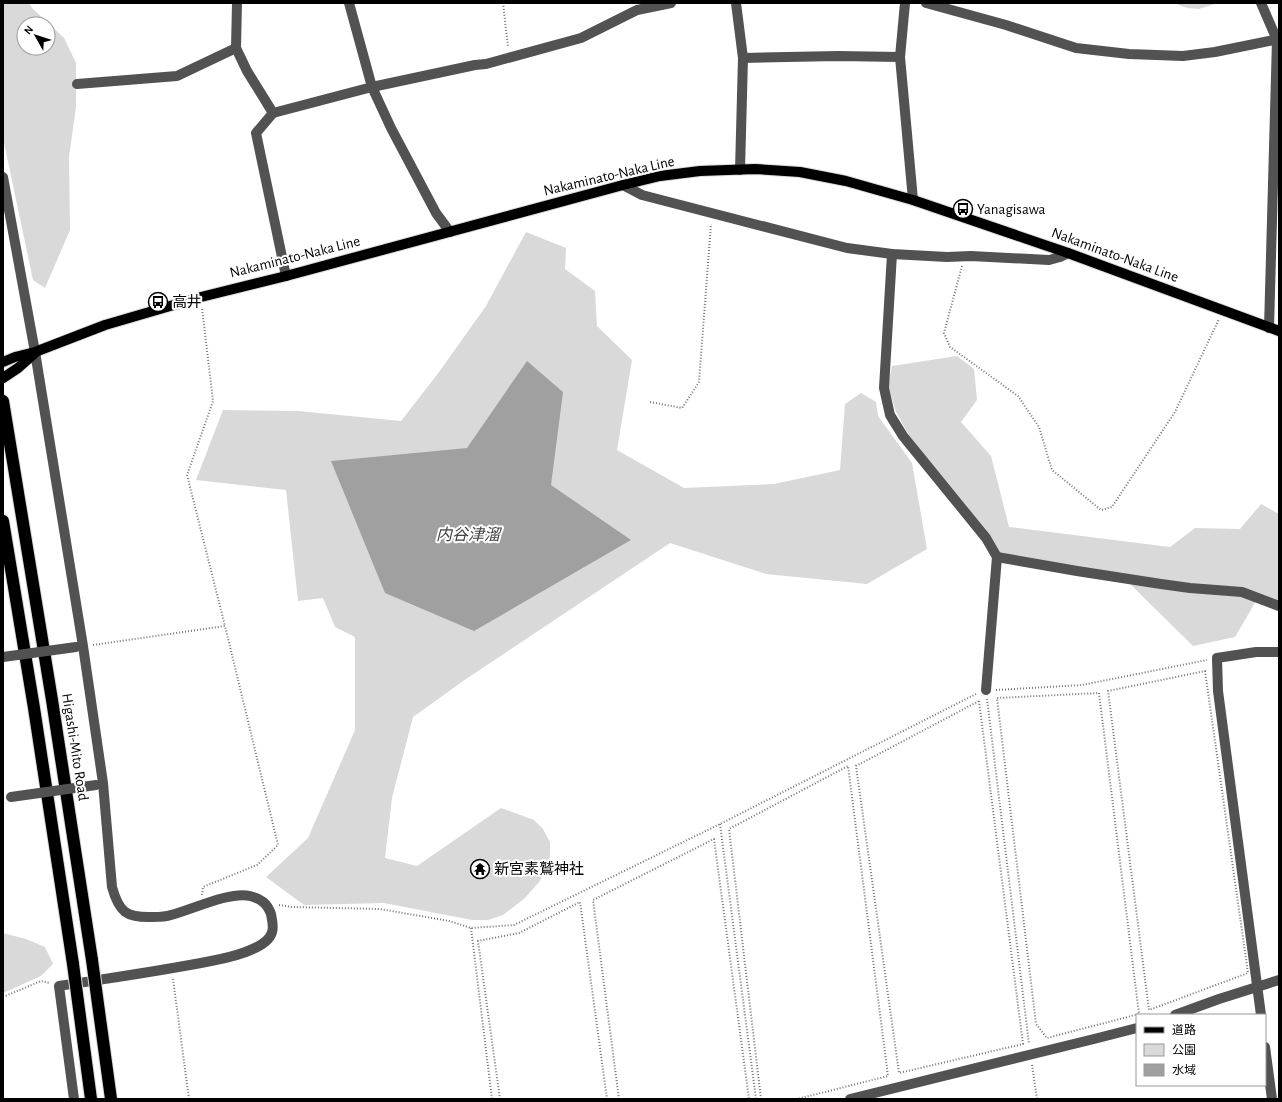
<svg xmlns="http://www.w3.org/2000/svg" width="1282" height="1102" viewBox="0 0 1282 1102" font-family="'Alegreya Sans','Noto Sans JP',sans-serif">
<rect width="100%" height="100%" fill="#fff"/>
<g fill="#d9d9d9" fill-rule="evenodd">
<path d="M3,3H29L32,8L64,38L76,63V107L69,157L70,230L45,288L33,280L3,138ZM24,24H48V48H24Z"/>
<path d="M1174,3H1218L1199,9L1187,8Z"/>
<path d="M526,232L566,248L565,269L595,291L597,326L632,360L617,450L684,488L774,484L840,470L845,404L861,393L876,402L878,416L912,463L927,549L867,584L766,574L670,543L466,679L413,717L392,798L385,858L417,866L501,808L534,820L543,829L550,842V854L548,867L539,882L525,898L503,915L488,920H472L384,903L304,905L266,877L308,838L355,730V637L335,627L323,598L298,601L286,490L196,480L223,410L298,411L401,421L439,372L486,306Z"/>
<path d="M957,356L974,369L977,400L961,422L991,456L1009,527L1170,547L1195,528L1240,529L1261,504L1279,514V602L1259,596L1235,637L1193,646L1123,577L999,554L982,533L907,432L896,412L888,386L892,366Z"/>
<path d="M3,933L26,939L45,947L53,964L41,976L3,993Z"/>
</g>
<path fill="#a0a0a0" d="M527,361L563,392L551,485L631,540L474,631L385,593L331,461L467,448Z"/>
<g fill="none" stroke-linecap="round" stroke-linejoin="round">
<g stroke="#dbdbdb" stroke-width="12">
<g id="major">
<path d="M3,362L15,357L35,352L105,325L201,297L286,276L623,185L660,176L700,171L755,169L800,172L846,181L913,200L1068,253L1279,331"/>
<path d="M3,378L18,368L34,354"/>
</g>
</g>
<g stroke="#dbdbdb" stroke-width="14">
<g id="highway">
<path d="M3,401L52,700L92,960"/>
<path d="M3,521L34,708L73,964"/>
</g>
</g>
<g stroke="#747474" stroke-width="2" stroke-dasharray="1 2" stroke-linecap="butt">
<path d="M503,3L508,47"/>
<path d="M962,266L944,333L950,347L1018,396L1039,427L1052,470L1101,510L1112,507L1175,412L1219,319"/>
<path d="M650,402L682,408L699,382L711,224"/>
<path d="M93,645L225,626L187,475L213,401L202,308"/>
<path d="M1205,671L1248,973L1149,1010L1108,691Z"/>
<path d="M996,690L1082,685L1207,660"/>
<path d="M1099,693L1139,1014L1047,1038L1036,1024L997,698Z"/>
<path d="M987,699L1029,1044"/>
<path d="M979,701L1023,1044L899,1073L856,766Z"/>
<path d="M720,824L756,1099"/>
<path d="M202,895L203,887L257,865L278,845L225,626"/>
<path d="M279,905L292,907L380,909L449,921L471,928L514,925L720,824L976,694"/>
<path d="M471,928L492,1099"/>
<path d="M173,979L189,1099"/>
<path d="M3,997L41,981L50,983"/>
<path d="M1032,1065L1037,1099"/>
<path d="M500,1099L478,941L519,933L580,902L607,1099"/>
<path d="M619,1099L593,900L714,839L749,1099"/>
<path d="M761,1099L729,829L848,766L888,1076L797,1099"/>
</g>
<g stroke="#525252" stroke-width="10">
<path d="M237,3L236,48L247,71L273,113"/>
<path d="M349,3L372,87L391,128L436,213L450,232"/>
<path d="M736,3L743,58L740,170"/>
<path d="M905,3L900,57L913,200"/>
<path d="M926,3L1006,25L1076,48L1129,54L1183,56L1215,52L1279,39"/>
<path d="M1261,3L1277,40L1269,328"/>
<path d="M743,58L838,56L900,57"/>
<path d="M77,84L177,76L236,48"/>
<path d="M3,177L35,352L83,646L103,783L112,887C119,912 126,918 153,917C159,917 165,917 171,915C191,910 230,891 250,896C261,899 267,903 271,914C272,920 274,927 272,932C268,949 227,958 211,961C161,971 110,978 59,986L74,1099"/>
<path d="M623,185L642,195L847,248L892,254L947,257L971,256L1049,260L1060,257L1068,253"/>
<path d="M892,254L884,388L890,415L903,436L986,538L997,557L986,690"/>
<path d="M286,276L256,133L273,113L372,87L475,65L486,64L581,38L637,10L671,3"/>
<path d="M997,557L1077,571L1161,584L1190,588L1242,592L1279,606"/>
<path d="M1175,1015L1219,999L1279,980"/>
<path d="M1261,1015L1218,691L1217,658L1256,652H1279"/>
<path d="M1265,1047L1272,1099"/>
<path d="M850,1099L1094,1039L1137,1028"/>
</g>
<use href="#major" stroke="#000" stroke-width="10"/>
<use href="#highway" stroke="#000" stroke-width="12"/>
<g stroke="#dbdbdb" stroke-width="14" stroke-linecap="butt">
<g id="highway-bridge">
<path d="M92,960L111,1099"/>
<path d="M73,964L91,1099"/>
</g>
</g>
<g stroke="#525252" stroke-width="10">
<path d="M3,657L76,647"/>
<path d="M11,797L96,785"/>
</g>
<use href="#highway-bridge" stroke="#000" stroke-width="12"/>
</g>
<defs>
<g id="bus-ring" transform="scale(1)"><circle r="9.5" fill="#fff" stroke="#000" stroke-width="1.5"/><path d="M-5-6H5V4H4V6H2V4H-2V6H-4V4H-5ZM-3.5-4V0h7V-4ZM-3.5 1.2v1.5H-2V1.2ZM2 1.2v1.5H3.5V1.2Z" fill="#000"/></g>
<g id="temple-ring" transform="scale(1)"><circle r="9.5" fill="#fff" stroke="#000" stroke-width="1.5"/><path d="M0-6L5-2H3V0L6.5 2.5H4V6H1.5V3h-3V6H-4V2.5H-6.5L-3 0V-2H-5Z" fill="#000"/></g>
</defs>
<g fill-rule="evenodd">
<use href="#bus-ring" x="963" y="209"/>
<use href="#bus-ring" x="158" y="302"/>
<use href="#temple-ring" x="480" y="869"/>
</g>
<g text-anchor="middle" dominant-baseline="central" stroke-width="4" stroke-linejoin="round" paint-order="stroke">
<g font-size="15" fill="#000" stroke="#fff">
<text transform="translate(609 176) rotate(-13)">Nakaminato-Naka Line</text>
<text transform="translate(1115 255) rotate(20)">Nakaminato-Naka Line</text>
<text transform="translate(295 257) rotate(-14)">Nakaminato-Naka Line</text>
<text transform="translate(75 747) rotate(81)">Higashi-Mito Road</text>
</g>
<g font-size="15" fill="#000" stroke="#fff" text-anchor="start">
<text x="977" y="209">Yanagisawa</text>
<text x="172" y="302">高井</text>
<text x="494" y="869">新宮素鷲神社</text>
</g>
<g font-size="16" font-style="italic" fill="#414141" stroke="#fff">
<text x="468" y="535">内谷津溜</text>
</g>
</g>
<rect width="1282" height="1102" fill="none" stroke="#000000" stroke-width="8"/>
<rect x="1136" y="1014" width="130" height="72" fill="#ffffff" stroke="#999999"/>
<rect x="1144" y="1027" width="20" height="6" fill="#000000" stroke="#999999"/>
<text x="1172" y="1034" font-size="12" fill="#000000">道路</text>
<rect x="1144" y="1044" width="20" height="12" fill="#d9d9d9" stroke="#999999"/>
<text x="1172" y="1054" font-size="12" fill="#000000">公園</text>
<rect x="1144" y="1064" width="20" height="12" fill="#a0a0a0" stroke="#999999"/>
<text x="1172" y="1074" font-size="12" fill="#000000">水域</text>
<g transform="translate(36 36) rotate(309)"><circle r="19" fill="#ffffff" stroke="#999999"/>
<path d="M0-3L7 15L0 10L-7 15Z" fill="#000000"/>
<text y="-6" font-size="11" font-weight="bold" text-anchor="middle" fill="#000000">N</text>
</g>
</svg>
